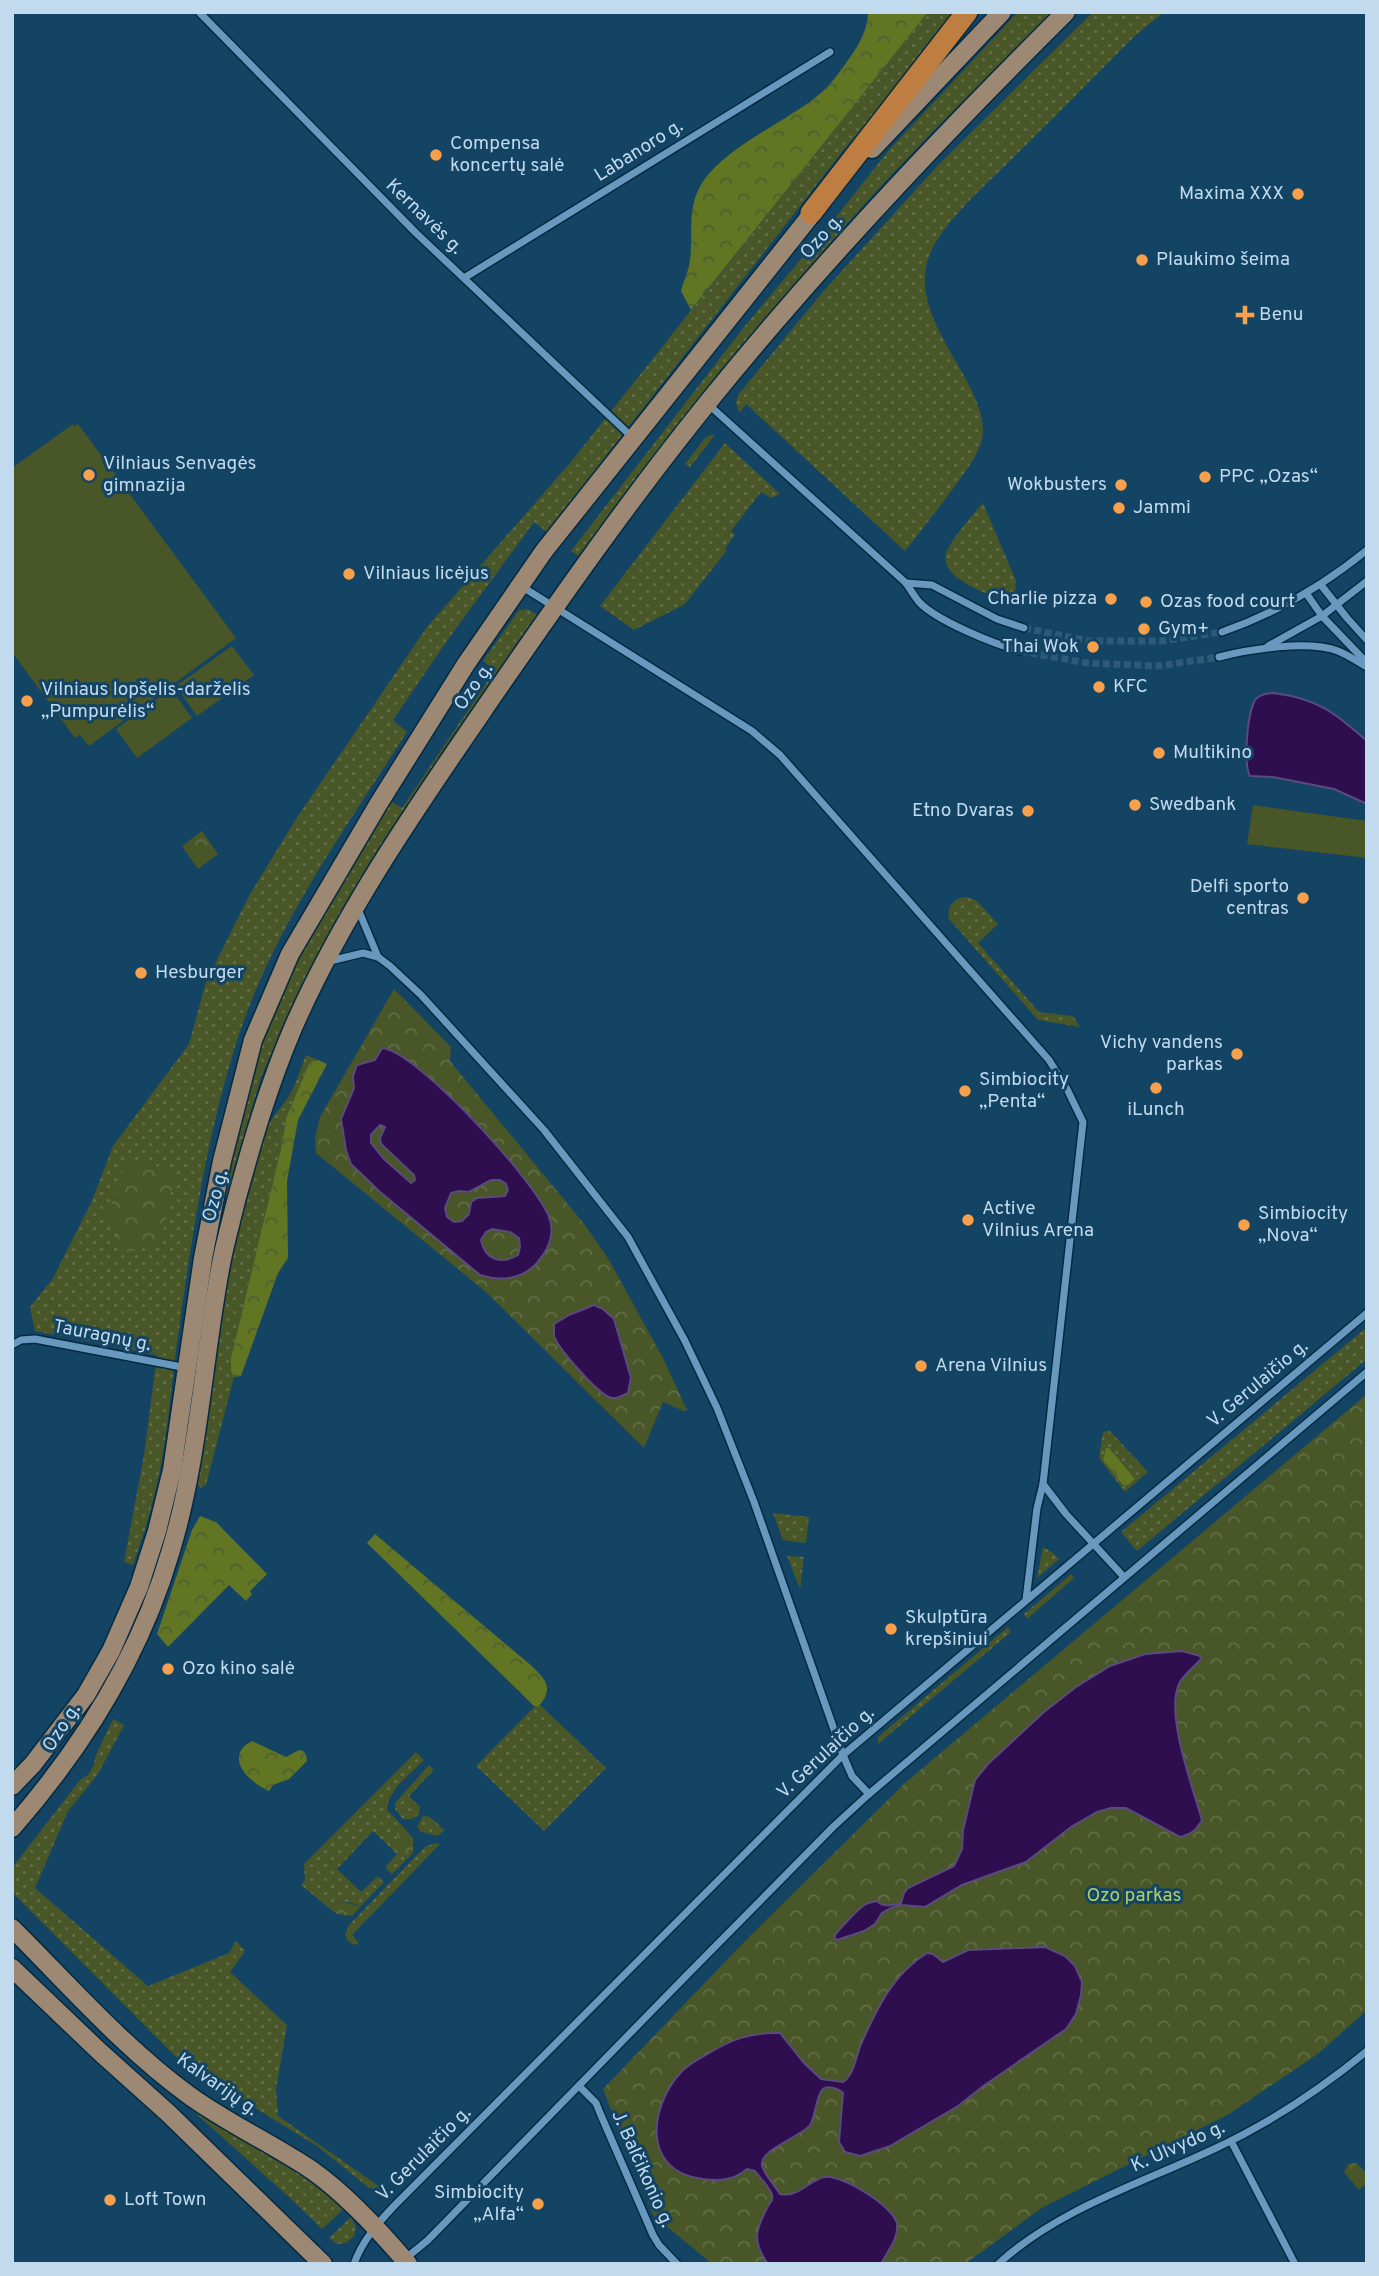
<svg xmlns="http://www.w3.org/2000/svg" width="1379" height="2276" viewBox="0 0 1379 2276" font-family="Overpass,sans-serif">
<defs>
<pattern id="grass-dots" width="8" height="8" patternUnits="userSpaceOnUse" patternTransform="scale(1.75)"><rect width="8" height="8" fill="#495627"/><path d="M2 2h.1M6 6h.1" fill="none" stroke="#626e47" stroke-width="1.8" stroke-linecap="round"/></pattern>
<pattern id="forest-crowns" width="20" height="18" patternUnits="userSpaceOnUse" patternTransform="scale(1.75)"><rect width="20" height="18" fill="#617523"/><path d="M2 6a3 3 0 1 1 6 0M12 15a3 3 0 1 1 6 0" fill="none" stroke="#4f5e33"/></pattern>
<pattern id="park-crowns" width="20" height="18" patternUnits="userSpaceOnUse" patternTransform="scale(1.75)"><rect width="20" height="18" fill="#495627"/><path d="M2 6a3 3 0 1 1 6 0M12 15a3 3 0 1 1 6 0" fill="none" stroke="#626e47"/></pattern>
</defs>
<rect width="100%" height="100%" fill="#134464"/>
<g fill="url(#grass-dots)">
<path d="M928,12H961L911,75L845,148L547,532L534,522L449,638L393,720L407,732C343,832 270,933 235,1047C205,1143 191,1243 177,1343C170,1395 167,1449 153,1500C148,1522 140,1544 133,1565L124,1562L144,1455L157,1355L35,1331L30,1307L53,1278L91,1203L113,1146L189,1044L206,982L250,894L296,819L427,627L570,463Z"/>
<path d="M1018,12H1052C984,80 916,146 852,218C756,326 668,442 580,557L571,551L744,327L836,217L889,150Z"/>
<path d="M1093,12H1164L1136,35C1095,76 1054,117 1012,159C987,184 938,226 928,259C907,325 997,390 981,443C977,456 968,468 960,479C942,504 924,527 905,551L746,404L739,413L736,402L738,395L821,294L939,164Z"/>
<path d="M711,435H715L690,467L685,464L705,438Z"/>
<path d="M725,443L780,494L771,498L761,492L731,531L735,535L725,548L727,550L685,604L634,630L600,606Z"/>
<path d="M983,503L1016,581L1014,604C996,597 935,579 947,551C952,538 974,514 983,503Z"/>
<path d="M528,609L537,615L405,811L348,902L300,988L261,1077L224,1204L221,1205L247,1089L275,1003L296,960L390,801L402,808L495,670L483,661L519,610Z"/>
<path d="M966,897L976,900L998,924L978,943L1039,1012L1073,1016L1080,1027L1038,1020L949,919C946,907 954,898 966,897Z"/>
<path d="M306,1055L318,1060L310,1063L286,1118L283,1140L231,1358V1370L234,1377L206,1485L201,1488L197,1484C214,1369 226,1251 262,1139C267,1122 281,1109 290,1094C297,1082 301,1067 306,1055Z"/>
<path d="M1367,1327V1359L1137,1551L1121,1532Z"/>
<path d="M1110,1431L1148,1472L1125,1492L1099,1458L1103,1432Z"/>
<path d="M773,1513L809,1517L806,1543L783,1540Z"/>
<path d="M1043,1547L1052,1552L1059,1559L1037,1578Z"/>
<path d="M787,1556L804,1557L800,1589Z"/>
<path d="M1071,1574L1074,1578L1027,1619L1024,1614Z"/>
<path d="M1008,1627L1011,1632L878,1744V1737Z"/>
<path d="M538,1703L606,1768L544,1831L476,1766Z"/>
<path d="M113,1719L124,1725L98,1774L68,1811L35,1888L148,1986L229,1953L236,1941L245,1951L230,1972L287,2025L276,2089L278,2116L383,2189L379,2191L368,2187L317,2146L192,2069L176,2057L12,1892V1868L80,1780L88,1775L93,1767L96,1755Z"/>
<path d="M416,1752L424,1760C412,1773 387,1790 387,1810L399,1822L395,1829L403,1848L405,1861L392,1874L385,1867L397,1854L373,1831L337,1869L361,1892L378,1876L384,1882L361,1906C350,1902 338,1899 329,1908L301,1885L305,1880L304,1864Z"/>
<path d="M429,1765L434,1770L409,1796L420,1807L419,1815L412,1819H403L395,1809V1803Z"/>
<path d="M423,1816C432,1816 438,1824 444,1830L438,1836L421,1832L417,1827Z"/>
<path d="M437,1843L440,1844L352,1935L359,1943L354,1945L348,1941L345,1935L349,1925L418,1854L426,1846Z"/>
<path d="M181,2100L245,2141L298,2170L324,2189L344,2209L322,2229L290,2198Z"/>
<path d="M351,2217L356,2227L354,2236L346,2243L337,2244L329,2238Z"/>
</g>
<g fill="url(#forest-crowns)">
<path d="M868,12H928L691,310L681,291C683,283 687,274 689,266C695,236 685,211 702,183C726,146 787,122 821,93C833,82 842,69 851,56C860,43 868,28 868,12Z"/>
<path d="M318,1060L327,1064L298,1120L287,1181L288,1258L278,1273L241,1376L234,1377L231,1371V1358L283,1140L286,1118L310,1062Z"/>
<path d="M1106,1448H1109L1135,1479L1127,1486L1123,1485L1103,1460Z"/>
<path d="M200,1516L216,1522L267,1574L250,1591L252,1594L246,1601L229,1585L168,1647L157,1634L192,1530Z"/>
<path d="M375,1534L533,1667C548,1682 553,1690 538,1707L534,1706L367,1543Z"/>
<path d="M252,1741L286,1757L299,1750L303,1751L306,1754L307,1761L289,1779L273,1785L269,1791C248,1782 223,1756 252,1741Z"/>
</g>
<g fill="url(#park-crowns)">
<path d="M202,831L218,854L198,869L182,846Z"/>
<path d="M394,989L451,1047L450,1061L585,1225L609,1260L663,1358L687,1410L684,1411L663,1402L644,1448L486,1292L316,1153L315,1138L320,1117Z"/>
<path d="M127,1159L175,1171L161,1242L128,1253L106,1219Z"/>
<path d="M1367,1394V2010L1319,2053L1229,2114L1043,2207L965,2264H712L653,2215L603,2089L746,1940L905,1783Z"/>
<path d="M399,1822L413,1838V1853L405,1861L403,1848L395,1829Z"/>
<path d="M342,1902L361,1906L352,1916L337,1914L329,1908L336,1903Z"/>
<path d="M1356,2163L1367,2173V2183L1359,2190L1344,2172L1348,2164Z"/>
</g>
<g fill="#495627">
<path d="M73,424L75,426L78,424L236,638L89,746L80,735L75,738L12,652V468Z"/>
<path d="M232,646L254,675L197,716L176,686Z"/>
<path d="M171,689L192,718L137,758L116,729Z"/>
<path d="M1253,805L1367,821V858L1247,844Z"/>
</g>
<g fill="#2e0e4e" stroke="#5a4b7e" stroke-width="2" fill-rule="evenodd">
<path d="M1274,693C1318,699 1334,712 1367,741V804L1334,789L1273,777L1250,776C1243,766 1247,706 1257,698C1262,694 1268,693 1274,693Z"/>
<path d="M382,1048C416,1050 537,1183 549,1217C556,1235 547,1252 535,1265C520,1280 498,1281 480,1275L379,1191L351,1164L346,1150L341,1119L354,1088L353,1076L357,1065L375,1060ZM380,1125L385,1127L380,1138L381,1144L414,1175L415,1180L411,1183L384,1159L371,1143V1135ZM491,1180H500L506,1184L508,1190L505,1196L477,1198L471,1202L469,1214L462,1221L454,1222L447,1217L445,1208L451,1193L459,1191L469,1192ZM492,1229L510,1232L519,1238L520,1247L518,1255C501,1265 485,1260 481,1240L486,1232Z"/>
<path d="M594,1305L603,1309L614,1319L631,1378L628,1393C623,1395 618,1399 612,1398C599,1396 558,1348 554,1336C554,1334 554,1326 554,1324L569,1315Z"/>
<path d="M1182,1651L1200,1656L1201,1659C1194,1667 1183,1675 1179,1684C1165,1714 1193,1788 1202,1820C1196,1831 1191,1834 1180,1837L1126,1808H1111L1097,1812L1071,1827L1026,1862L962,1885L925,1907L901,1905L891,1908L882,1913L875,1924L864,1931L837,1940L834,1937C837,1931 859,1908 866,1904C870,1902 873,1902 877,1901C884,1908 892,1905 901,1903L904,1893L908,1888L954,1866L962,1849L963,1830L975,1780L988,1764L1044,1712L1076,1687L1110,1666L1145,1654Z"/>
<path d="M1045,1947L1065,1956L1075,1966L1082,1982L1081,1995L1076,2014L1066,2029L982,2087L958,2106L890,2146L860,2156L845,2152L839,2142L843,2093C839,2089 828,2085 823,2089C816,2095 816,2116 810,2125C801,2137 758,2150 762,2166C765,2175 775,2186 780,2194C798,2198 808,2181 824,2177C840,2173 895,2207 897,2224C899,2238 887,2252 881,2264H768C751,2240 756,2230 768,2206C771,2202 773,2200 772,2195C770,2187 760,2178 755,2171L747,2169C733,2181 719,2181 702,2179C641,2171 649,2106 682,2071C688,2065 697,2060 704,2056C730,2040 749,2032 780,2033L804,2063L821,2079L843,2082C854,2075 856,2056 861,2044C877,2008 893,1974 927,1953L933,1954L943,1962L968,1950Z"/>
</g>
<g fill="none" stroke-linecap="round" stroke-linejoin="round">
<g stroke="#2d5a79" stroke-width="7" stroke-dasharray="7 3.5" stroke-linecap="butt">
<path d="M1024,628L1089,641H1162L1222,632"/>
<path d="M1020,651L1087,663L1159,666L1219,657"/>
</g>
<g stroke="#042a42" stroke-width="10">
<g id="street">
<path d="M199,12L416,233L633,438"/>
<path d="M464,278L830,52"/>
<path d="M709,405L906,583C910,589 914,596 919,602C937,621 994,644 1020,651"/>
<path d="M906,583L932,585L997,619L1024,628"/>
<path d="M1321,585L1347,618L1367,640"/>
<path d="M521,586L752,731L780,755L1049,1060L1067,1089L1083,1122L1043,1484L1037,1508L1026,1600"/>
<path d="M1306,593L1322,616L1367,663"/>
<path d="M1222,632C1276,613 1323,586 1367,550"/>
<path d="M1268,646L1322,616L1367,581"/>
<path d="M1219,657C1250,649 1308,640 1338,651C1348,655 1358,662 1367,667"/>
<path d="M358,909L378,957"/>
<path d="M330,961L363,953L378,957L390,966L421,995L544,1130L628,1237L685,1341L717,1408L754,1502L843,1755L852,1776L869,1794"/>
<path d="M12,1345L21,1340L35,1339L187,1368"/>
<path d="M1043,1484L1066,1514L1124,1577"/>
<path d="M579,2086L596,2103L600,2113L653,2235L659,2245L677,2264"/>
<path d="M1231,2141L1295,2264"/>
<path d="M406,2258L428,2240L685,1977L833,1827L869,1794L1367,1372"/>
<path d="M354,2264C362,2241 378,2223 394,2206L843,1755L1367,1313"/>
<path d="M998,2264C1060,2208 1140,2184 1214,2149C1268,2124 1321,2089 1367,2051"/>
</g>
</g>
<g stroke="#042a42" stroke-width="21">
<g id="primary">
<path d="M872,149L1002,12"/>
<path d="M12,1786L33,1764L86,1695L111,1651L139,1587L157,1531L172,1470L203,1258L222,1161L253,1040L290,954L379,803L466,664L544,551L819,205"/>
<path d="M12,1828C83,1747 141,1654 171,1550C199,1457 203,1359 221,1264C225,1243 231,1222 236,1201C252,1142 269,1084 293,1028C344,911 421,801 493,696C562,596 633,495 709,401C820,264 941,136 1066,12"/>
<path d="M12,1928C69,1985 124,2048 190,2096C229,2124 273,2144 313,2171C348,2196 380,2231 408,2264"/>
<path d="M12,1968L100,2052L168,2113L323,2264"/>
</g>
</g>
<g stroke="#042a42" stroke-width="24">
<path id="highway" d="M811,213L967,12"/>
</g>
<use href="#street" stroke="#6898bd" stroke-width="7"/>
<use href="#primary" stroke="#9c8873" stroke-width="18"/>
<use href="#highway" stroke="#be7e41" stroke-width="21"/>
</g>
<g fill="#f8a04b" stroke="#134464" stroke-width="2.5">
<circle cx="436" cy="155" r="7"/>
<circle cx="1298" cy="194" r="7"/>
<circle cx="1142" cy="260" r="7"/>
<path d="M1241.5 304.5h7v7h7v7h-7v7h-7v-7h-7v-7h7z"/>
<circle cx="89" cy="475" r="7"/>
<circle cx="1205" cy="477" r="7"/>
<circle cx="1121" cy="485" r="7"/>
<circle cx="1119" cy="508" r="7"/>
<circle cx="349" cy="574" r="7"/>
<circle cx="1111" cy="599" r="7"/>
<circle cx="1146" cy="602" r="7"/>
<circle cx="1144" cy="629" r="7"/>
<circle cx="1093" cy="647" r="7"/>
<circle cx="1099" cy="687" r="7"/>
<circle cx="27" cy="701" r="7"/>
<circle cx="1159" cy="753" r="7"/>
<circle cx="1135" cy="805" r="7"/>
<circle cx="1028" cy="811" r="7"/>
<circle cx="1303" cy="898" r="7"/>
<circle cx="141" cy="973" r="7"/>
<circle cx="1237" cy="1054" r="7"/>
<circle cx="1156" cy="1088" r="7"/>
<circle cx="965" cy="1091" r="7"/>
<circle cx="968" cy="1220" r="7"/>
<circle cx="1244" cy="1225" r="7"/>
<circle cx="921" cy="1366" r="7"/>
<circle cx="891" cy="1629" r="7"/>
<circle cx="168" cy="1669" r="7"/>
<circle cx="110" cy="2200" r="7"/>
<circle cx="538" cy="2204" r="7"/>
</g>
<g text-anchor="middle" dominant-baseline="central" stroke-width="6" stroke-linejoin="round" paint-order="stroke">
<g font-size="19" fill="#c2daee" stroke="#134464" text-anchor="start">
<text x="450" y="144">Compensa<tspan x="450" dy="22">koncertų salė</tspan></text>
<text x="1284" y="194" text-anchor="end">Maxima XXX</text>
<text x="1156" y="260">Plaukimo šeima</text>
<text x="1259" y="315">Benu</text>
<text x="103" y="464">Vilniaus Senvagės<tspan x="103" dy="22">gimnazija</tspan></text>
<text x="1219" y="477">PPC „Ozas“</text>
<text x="1107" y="485" text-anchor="end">Wokbusters</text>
<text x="1133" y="508">Jammi</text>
<text x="363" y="574">Vilniaus licėjus</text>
<text x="1097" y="599" text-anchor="end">Charlie pizza</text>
<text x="1160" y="602">Ozas food court</text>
<text x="1158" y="629">Gym+</text>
<text x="1079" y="647" text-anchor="end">Thai Wok</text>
<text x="1113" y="687">KFC</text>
<text x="41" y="690">Vilniaus lopšelis-darželis<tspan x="41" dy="22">„Pumpurėlis“</tspan></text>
<text x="1173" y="753">Multikino</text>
<text x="1149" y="805">Swedbank</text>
<text x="1014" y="811" text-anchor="end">Etno Dvaras</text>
<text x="1289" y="887" text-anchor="end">Delfi sporto<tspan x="1289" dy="22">centras</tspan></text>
<text x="155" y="973">Hesburger</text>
<text x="1223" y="1043" text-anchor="end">Vichy vandens<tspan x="1223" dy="22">parkas</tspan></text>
<text x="979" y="1080">Simbiocity<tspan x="979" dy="22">„Penta“</tspan></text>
<text x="1156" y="1110" text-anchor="middle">iLunch</text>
<text x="982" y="1209">Active<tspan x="982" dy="22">Vilnius Arena</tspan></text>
<text x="1258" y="1214">Simbiocity<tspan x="1258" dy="22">„Nova“</tspan></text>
<text x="935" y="1366">Arena Vilnius</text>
<text x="905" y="1618">Skulptūra<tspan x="905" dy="22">krepšiniui</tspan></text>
<text x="182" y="1669">Ozo kino salė</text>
<text x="524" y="2193" text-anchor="end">Simbiocity<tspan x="524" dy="22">„Alfa“</tspan></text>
<text x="124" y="2200">Loft Town</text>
</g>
<g font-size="19" fill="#c2daee" stroke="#134464">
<text transform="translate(639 151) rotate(-32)">Labanoro g.</text>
<text transform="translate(424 217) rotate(44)">Kernavės g.</text>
<text transform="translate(822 237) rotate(-48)">Ozo g.</text>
<text transform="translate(474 687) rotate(-55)">Ozo g.</text>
<text transform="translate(216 1196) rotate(-75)">Ozo g.</text>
<text transform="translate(102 1336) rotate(11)">Tauragnų g.</text>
<text transform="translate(1258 1384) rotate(-40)">V. Gerulaičio g.</text>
<text transform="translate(62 1728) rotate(-57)">Ozo g.</text>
<text transform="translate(826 1753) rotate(-43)">V. Gerulaičio g.</text>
<text transform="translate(217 2085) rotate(35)">Kalvarijų g.</text>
<text transform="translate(1178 2147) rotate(-24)">K. Ulvydo g.</text>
<text transform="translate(424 2154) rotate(-45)">V. Gerulaičio g.</text>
<text transform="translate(642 2169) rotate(66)">J. Balčikonio g.</text>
</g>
<g font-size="19" fill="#b1cf62" stroke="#134464">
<text x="1134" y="1896">Ozo parkas</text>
</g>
</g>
<rect width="1379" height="2276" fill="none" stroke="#c2daee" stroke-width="28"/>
</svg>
